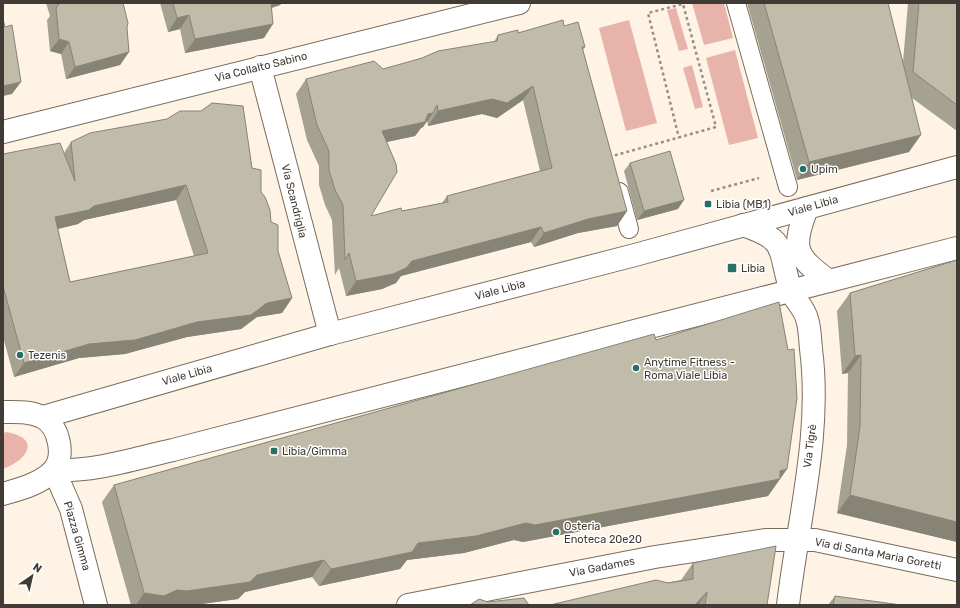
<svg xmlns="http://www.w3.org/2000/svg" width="960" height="608" viewBox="0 0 960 608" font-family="Rubik,sans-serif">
<rect width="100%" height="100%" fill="#fef3e5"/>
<g fill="#e7b3ab">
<polygon points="692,3 724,3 733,38 704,45"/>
<polygon points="676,8 688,49 679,51 667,10"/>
<polygon points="629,20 657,123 626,131 599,28"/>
<polygon points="735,50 758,138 729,145 706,58"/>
<polygon points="692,65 703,107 695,109 683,68"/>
<path d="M7 432C42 439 27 460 3 469V433Z"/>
</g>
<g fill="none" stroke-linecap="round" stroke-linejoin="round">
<defs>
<g id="pedestrian">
<polyline points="736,3 788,187"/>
<polyline points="619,192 629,229"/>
</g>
<g id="minor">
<polyline points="260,67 330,334"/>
<polyline points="3,132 519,3"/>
<path d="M807 208C792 249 794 255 829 281"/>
<path d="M743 225C791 241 777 251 791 290 794 300 804 307 807 319 810 328 810 339 811 349 822 434 798 520 788 605"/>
<polyline points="54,470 71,509 96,605"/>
<polyline points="408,605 655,557 765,540 815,540 957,570"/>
</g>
<g id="tertiary">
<path d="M3 412C16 412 30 411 42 417 59 425 66 457 53 471 40 484 20 489 3 494"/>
<polyline points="43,417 330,334 635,255 957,167"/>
<path d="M54 470C94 472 133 459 173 450L957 248"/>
</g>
</defs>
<use href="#pedestrian" stroke="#786c5e" stroke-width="20"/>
<use href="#minor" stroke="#786c5e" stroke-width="24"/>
<use href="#tertiary" stroke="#786c5e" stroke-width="24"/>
<g stroke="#988f86" stroke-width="2.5" stroke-dasharray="3 3" stroke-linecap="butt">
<polyline points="609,157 716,127 683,4 648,13 679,138"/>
<polyline points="711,191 759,178"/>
</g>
<use href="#pedestrian" stroke="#fff" stroke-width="18"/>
<use href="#minor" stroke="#fff" stroke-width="22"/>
<use href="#tertiary" stroke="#fff" stroke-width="22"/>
</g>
<g fill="#a6a291" fill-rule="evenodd">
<polygon points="46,3 123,3 127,28 129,52 120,65 66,79 61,54 50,51 47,20 50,16"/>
<polygon points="160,3 282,3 280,5 272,8 264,38 185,53 180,29 168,32"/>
<polygon points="747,3 888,3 903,62 908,3 957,3 957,131 912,98 909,152 797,180"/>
<path d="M564 26 585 47 583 50 627 211 617 226 578 233 534 247 531 242 401 276 396 283 382 289 346 296 339 268 335 275 332 220 325 205 319 185V166L307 140 296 94 306 79 383 69 494 42 498 35ZM523 100 540 171 447 196 442 203 402 211 371 216 387 142 415 136 421 128 423 127 427 121 428 126 482 114 497 118Z"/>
<path d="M71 142 252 168 271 222 278 251 292 298 282 313 257 317 241 329 187 337 125 354 79 358 14 377 3 337V154L64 153ZM176 200 194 256 70 282 58 229 78 224 84 220Z"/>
<polygon points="630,163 678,209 637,220 624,171"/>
<polygon points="957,260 957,542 837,513 847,445 848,373 842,374 837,311 850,293"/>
<polygon points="656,340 787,469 768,496 523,542 514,540 464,553 407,560 400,569 319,586 312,577 245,592 238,599 194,605 131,605 102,502 114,485"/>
<polygon points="693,563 767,605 550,605 681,580"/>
<polygon points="835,596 901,605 828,605"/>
</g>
<g fill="#878476">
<polygon points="267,3 282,3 280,5 261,11"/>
<polygon points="189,15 180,29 168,32 177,18"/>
<polygon points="273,24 264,38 185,53 195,39"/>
<polygon points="59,39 69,42 61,54 50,51"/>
<polygon points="129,52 120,65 66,79 75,67"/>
<polygon points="21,82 12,94 3,96 3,86"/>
<polygon points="533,86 523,100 497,118 482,114 428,126 438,111"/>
<polygon points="433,113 423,127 421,128 415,136 372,145 382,131 428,114"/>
<polygon points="921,135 909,152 797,180 809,162"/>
<polygon points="186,185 176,200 84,220 78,224 45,232 55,217 94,206"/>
<polygon points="684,200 678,209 637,220 644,211"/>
<polygon points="627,211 617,226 578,233 534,247 544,233 588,219"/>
<polygon points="541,227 531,242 401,276 396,283 382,289 346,296 356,281 412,261"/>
<polygon points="292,298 282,313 257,317 241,329 187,337 125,354 79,358 14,377 24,363 89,344 197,322 267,303"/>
<polygon points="861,355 848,373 842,374 855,356"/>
<polygon points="787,469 768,496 523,542 514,540 464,553 407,560 400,569 319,586 331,569 418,543 526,523"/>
<polygon points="850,495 957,522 957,542 837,513"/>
<polygon points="324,560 312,577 245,592 238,599 194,605 136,605 144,593 177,590 257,575"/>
<polygon points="707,592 698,605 695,605"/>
</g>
<g fill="#c1bca9" stroke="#878476" fill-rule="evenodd">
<polygon points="59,3 123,3 128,23 127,28 129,52 75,67 69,42 59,39 56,8 59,4"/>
<polygon points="173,3 271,3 273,24 195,39 189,15 177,18"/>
<polygon points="764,3 888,3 921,135 809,162"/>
<polygon points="919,3 957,3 957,105 913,72"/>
<polygon points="3,19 5,27 12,25 21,82 3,86"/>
<path d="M563 20 564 26 578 22 585 47H582L627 211 588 219 544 233 541 227 412 261 406 268 393 274 356 281 349 253 345 260 343 205 335 190 329 170V151L317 125 306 79 374 61 383 69 422 58 438 51 497 41 498 35 518 30V33ZM533 86 552 168 447 196 448 202 402 211 401 208 371 216 397 172 396 164 382 131 425 122 428 114 433 113 437 105 438 111 492 99 507 103Z"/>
<path d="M212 103 243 106 252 168 261 170V192L265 197 270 210 271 222 278 225V251L292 298 267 303 251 315 197 322 135 340 89 344 24 363 3 286V154L60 143 75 181 71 142 90 133 167 119 180 111H201ZM186 185 208 253 70 282 55 217 89 210 94 206Z"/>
<polygon points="670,151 684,200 644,211 630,163"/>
<polygon points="957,260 957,522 850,495 860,427 861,355 855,356 850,293"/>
<polygon points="779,302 788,350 794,349 797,398 787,469 780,471 780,479 535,525 526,523 476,536 418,543 412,552 331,569 324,560 257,575 250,582 187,591 177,590 164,596 144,593 114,485 654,334 656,340"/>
<polygon points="776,546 767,605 705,605 707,592 695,605 550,605 656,580 668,583 693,579 693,563"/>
<polygon points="835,596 901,605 833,605"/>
<polygon points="524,598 529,605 533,605 470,605 479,599 488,602"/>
</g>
<g fill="#286f64" stroke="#fff" stroke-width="1.5">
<circle cx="803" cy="169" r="4"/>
<rect x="704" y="200" width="8" height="8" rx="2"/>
<rect x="727" y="263" width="10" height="10" rx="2"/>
<circle cx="20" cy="355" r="4"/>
<circle cx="636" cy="368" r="4"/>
<rect x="270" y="447" width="8" height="8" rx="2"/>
<circle cx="556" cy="532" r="4"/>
</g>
<g text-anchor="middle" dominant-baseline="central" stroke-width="3" stroke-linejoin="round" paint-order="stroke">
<g font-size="11" fill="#413b35" stroke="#fff">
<text transform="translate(261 67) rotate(-14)">Via Collalto Sabino</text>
<text transform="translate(294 201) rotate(76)">Via Scandriglia</text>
<text transform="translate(813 206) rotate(-16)">Viale Libia</text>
<text transform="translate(500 290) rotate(-15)">Viale Libia</text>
<text transform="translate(187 375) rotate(-16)">Viale Libia</text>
<text transform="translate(810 446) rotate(-83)">Via Tigrè</text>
<text transform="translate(77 536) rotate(74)">Piazza Gimma</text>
<text transform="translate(878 554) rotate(11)">Via di Santa Maria Goretti</text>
<text transform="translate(602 567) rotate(-11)">Via Gadames</text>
</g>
<g font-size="11" fill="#413b35" stroke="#fff" text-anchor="start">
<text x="811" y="169">Upim</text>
<text x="716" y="204">Libia (MB1)</text>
<text x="741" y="268">Libia</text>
<text x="28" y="355">Tezenis</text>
<text x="644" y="362">Anytime Fitness -<tspan x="644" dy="13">Roma Viale Libia</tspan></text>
<text x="282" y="451">Libia/Gimma</text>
<text x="564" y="526">Osteria<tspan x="564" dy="13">Enoteca 20e20</tspan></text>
</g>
</g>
<rect width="960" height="608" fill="none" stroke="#413b35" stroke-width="8"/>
<g transform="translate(32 576) rotate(34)" stroke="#ffffff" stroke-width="3" paint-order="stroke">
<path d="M0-3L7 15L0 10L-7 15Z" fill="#413b35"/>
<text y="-6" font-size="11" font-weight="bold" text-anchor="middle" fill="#413b35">N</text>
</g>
</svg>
